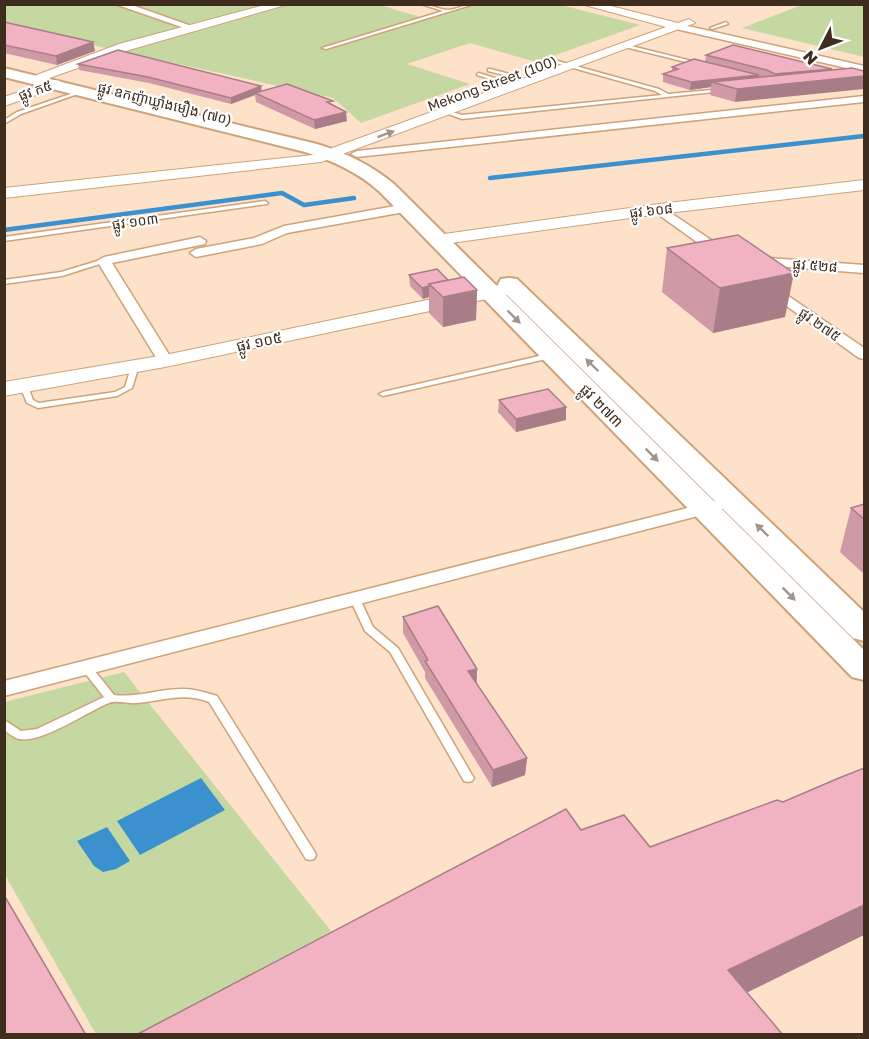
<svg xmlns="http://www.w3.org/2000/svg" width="869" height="1039" viewBox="0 0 869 1039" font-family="'Golos Text','Noto Sans Khmer',sans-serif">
<rect width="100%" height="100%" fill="#fee1c9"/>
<g fill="#c6d8a2">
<polygon points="5,4 376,4 427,19 473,5 557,4 640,25 536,62 470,43 407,64 470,84 361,123 333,98 5,26"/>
<polygon points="802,5 864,5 864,57 742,28"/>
<polygon points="124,672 331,931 165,1034 96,1034 5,875 4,702"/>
</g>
<g fill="#3a91ce">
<polygon points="201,778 225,810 140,855 117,821"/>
<polygon points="107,827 130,861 116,869 103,872 94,866 77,841"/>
</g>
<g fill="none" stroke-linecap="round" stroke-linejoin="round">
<g stroke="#3a91ce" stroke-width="4.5">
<polyline points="490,178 864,136"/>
<polyline points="4,230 282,193 304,205 354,198"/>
</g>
<defs>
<g id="lane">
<path d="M421 4C430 4 439 10 448 10 456 10 465 4 474 4L326 49 322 48 443 11Z"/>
<polygon points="726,22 728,24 712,29 710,28"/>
<polygon points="627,45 700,63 700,64 698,65 625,47"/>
<polygon points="554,60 659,89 668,94 723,89 725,90 723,91 462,119 443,112 446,110 462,115 662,95 655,91 552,62 552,61"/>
<polygon points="490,69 514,75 514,76 512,77 488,71 488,69"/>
<polygon points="479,73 501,80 501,81 499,82 477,75 477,74"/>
<polygon points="82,90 86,91 21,114 4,124 4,120 17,112"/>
<polygon points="265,201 268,203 267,204 4,241 4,237"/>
<polygon points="104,259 107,261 106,262 62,276 4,284 4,280 61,272"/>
<polygon points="552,353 555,353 555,357 383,396 379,394 383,392"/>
<polygon points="132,364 135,364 139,366 132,388 117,396 38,408 27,403 20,386 24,384 27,384 33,400 39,403 115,392 125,387"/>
<polygon points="355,596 360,599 373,627 398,648 472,775 474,778 472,781 468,782 464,781 390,652 365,631 350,599"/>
<path d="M86 664 90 665 114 695C139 698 161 688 185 689 196 689 206 693 217 696L314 851 316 855 314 859 310 860 306 859 209 702C182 692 164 701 137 703 128 704 117 700 109 703 88 711 37 747 16 738 12 736 8 733 4 730V720L21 731 37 729 104 697 81 668 82 665Z"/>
</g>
<g id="street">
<polygon points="115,4 129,4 197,28 190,30"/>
<polygon points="679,24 864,66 864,72 676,29"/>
<polygon points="864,96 864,102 357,157 351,154 357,151"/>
<polygon points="406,204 410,205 410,211 287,233 262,244 196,257 190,253 196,249 254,238 284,226"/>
<polygon points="659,205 729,252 729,258 719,258 655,212 655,206"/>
<polygon points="200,237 206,241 205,244 112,263 173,361 165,366 160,364 97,261 104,257"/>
<polygon points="756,257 864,265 864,273 751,264 751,258"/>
<polygon points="768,282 864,348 864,359 859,358 763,289 761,286"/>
<polygon points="715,501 721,502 724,506 721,510 4,696 4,681"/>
</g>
<g id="secondary">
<polygon points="268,4 289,4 129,50 38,82 33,83 26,79 119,44"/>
<polygon points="581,4 603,4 678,23 689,19 695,23 321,162 4,198 4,188 313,155 666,27"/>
<polygon points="55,80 60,81 60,87 4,106 4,97"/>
<polygon points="864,180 864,190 659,214 437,245 428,240 437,235 659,204"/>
<polygon points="513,282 520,284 523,288 520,292 165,367 4,396 4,382 165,355"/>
</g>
<g id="primary">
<path d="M4 68 317 144C346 153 371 165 394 184L864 650V680L852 677 380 192C358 172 333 161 305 152L4 77Z"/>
<polygon points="509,278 517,279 864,612 864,641 853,638 501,289 498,284 501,279"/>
</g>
</defs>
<use href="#lane" stroke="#cea27a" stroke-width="3"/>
<use href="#street" stroke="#cea27a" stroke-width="3"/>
<use href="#secondary" stroke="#cea27a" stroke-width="2"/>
<use href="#primary" stroke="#cea27a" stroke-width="4"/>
<use href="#lane" fill="#fff" fill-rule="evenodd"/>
<use href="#street" fill="#fff" fill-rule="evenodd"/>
<use href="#secondary" fill="#fff" fill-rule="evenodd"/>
<use href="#primary" fill="#fff" fill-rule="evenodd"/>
</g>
<g fill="#cf99a6">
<polygon points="4,22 93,42 95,51 57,65 4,53"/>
<polygon points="706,55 832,69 735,102 710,95 711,87 690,90 663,82 663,74 672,71 672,67 705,62"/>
<polygon points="78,64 262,92 333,106 347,121 315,129 256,102 255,95 231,104 149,83 79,70"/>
<polygon points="667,248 785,317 713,333 662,292"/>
<polygon points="409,275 448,280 477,290 476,320 443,327 429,313 429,297 423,299 410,286"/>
<polygon points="499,400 566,407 566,420 516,432 498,412"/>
<polygon points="864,504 864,574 840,552 851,508"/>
<polygon points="403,617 477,669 477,684 527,758 525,775 492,787 425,678 425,672 403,633"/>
</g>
<g fill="#a97d87">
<polygon points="93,42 95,51 57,65 56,56"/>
<polygon points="832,69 831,76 774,82 775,74"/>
<polygon points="759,75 758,83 712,82 711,87 690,90 691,82"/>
<polygon points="864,76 864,89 735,102 737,89"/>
<polygon points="261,86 262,93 255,93 255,95 231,104 231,98"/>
<polygon points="346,112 347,121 315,129 314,120"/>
<polygon points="794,273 785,317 713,333 720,288"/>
<polygon points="429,286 429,297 423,299 422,288"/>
<polygon points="477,290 476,320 443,327 443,297"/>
<polygon points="566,407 566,420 516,432 516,419"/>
<polygon points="477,669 476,686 468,671"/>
<polygon points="527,758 525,775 492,787 493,770"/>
<polygon points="864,905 864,935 720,1006 728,970"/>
</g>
<g fill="#f1b2c1" stroke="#a97d87" stroke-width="1.5">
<polygon points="4,22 93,42 56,56 4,45"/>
<polygon points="733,45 832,69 775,74 767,70 706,55"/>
<polygon points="118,50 261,86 231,98 148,77 78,64"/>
<polygon points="694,59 759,75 691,82 663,74 678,69 672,67"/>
<polygon points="852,68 864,71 864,76 737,89 712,82"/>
<polygon points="287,84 333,101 327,102 346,112 314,120 255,93"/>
<polygon points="738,235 794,273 720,288 667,248"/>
<polygon points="437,269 448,280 429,284 429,286 422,288 409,275"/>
<polygon points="464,277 477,290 443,297 429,284"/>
<polygon points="548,389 566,407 516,419 499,400"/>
<polygon points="864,504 864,519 851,508"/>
<polygon points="438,606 477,669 468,671 527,758 493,770 425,661 428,660 403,617"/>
<polygon points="864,768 864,905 728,970 783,1035 136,1035 566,809 581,830 624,815 650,847 777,800 783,802 839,778"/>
<polygon points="4,895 86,1035 4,1035"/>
</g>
<defs><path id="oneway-solid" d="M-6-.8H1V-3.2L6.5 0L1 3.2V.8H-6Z" transform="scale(1.5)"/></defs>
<g fill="#9f968e">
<use href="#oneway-solid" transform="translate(386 134) rotate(-20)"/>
<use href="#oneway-solid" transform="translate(514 317) rotate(45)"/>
<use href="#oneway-solid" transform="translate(592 365) rotate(-136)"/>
<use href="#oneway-solid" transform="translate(652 455) rotate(45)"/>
<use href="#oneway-solid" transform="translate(762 530) rotate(-136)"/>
<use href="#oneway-solid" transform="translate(789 594) rotate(45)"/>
</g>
<g text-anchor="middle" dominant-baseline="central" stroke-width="4.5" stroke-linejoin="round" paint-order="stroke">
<g font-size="14" fill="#3f2d1d" stroke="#fff">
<text transform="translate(492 83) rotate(-20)">Mekong Street (100)</text>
<text transform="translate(35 90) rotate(-20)">ផ្លូវ ក៥</text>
<text transform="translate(165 103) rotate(14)">ផ្លូវ ឧកញ៉ាឃ្លាំងមឿង (៧០)</text>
<text transform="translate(651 210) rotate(-7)">ផ្លូវ ៦០៨</text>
<text transform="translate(135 221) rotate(-8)">ផ្លូវ ១០៣</text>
<text transform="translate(815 265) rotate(4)">ផ្លូវ ៥២៨</text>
<text transform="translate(820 324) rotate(35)">ផ្លូវ ២៧៥</text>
</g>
<g font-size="15" fill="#3f2d1d" stroke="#fff">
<text transform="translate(259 341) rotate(-12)">ផ្លូវ ១០៥</text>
<text transform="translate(602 405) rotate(45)">ផ្លូវ ២៧៣</text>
</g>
</g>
<rect width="869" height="1039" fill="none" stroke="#3f2d1d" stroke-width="12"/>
<g transform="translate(821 48) rotate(228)" stroke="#ffffff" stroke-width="4.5" paint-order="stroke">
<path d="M0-4.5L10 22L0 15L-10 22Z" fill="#3f2d1d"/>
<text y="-9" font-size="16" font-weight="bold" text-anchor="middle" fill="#3f2d1d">N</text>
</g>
</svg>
